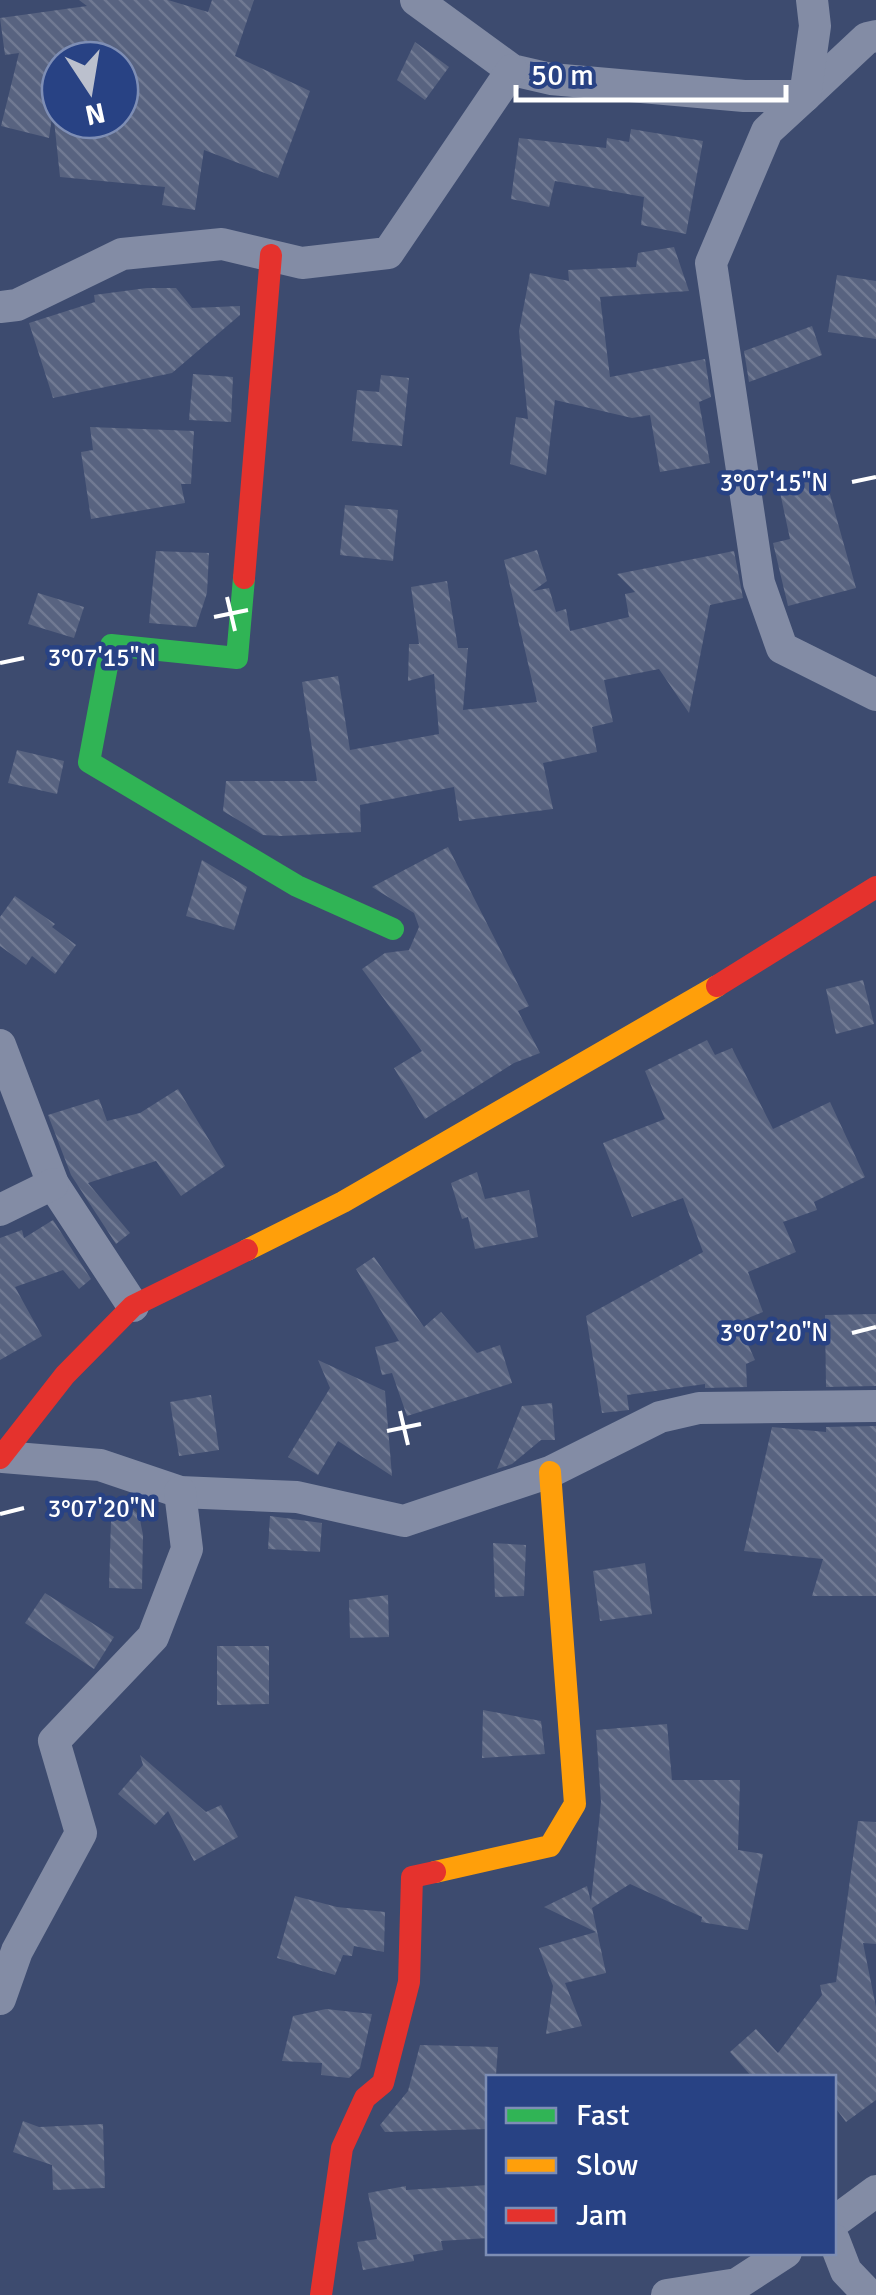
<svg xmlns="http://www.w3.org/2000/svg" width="876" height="2295" viewBox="0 0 876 2295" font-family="Signika,sans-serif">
<defs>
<pattern id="building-back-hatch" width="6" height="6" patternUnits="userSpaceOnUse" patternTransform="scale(2.5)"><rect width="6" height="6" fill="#586380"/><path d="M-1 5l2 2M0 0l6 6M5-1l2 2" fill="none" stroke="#717a93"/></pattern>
</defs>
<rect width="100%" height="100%" fill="#3d4b6f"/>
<g fill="url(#building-back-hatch)">
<polygon points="79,0 168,0 208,12 212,0 254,0 235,56 310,91 278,178 204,150 195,210 162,205 165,187 60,177 54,120 120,120 120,60 60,60 49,138 1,126 19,53 5,55 0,18 87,6"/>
<polygon points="415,42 449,67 425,100 397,80"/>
<polygon points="631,129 703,141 686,234 641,225 644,197 555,181 549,207 511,199 519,138 606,148 607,138 629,142"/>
<polygon points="674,247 689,291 600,297 610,377 705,359 711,397 699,402 710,463 660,472 650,415 632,418 555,400 546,475 510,464 516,417 528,419 519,331 530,273 569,281 568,270 636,267 638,253"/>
<polygon points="837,275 876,281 876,339 828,332"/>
<polygon points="147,288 176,288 192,308 240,306 240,315 172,373 53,398 29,323 95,302 94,295"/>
<polygon points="812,326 822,355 749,382 744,351"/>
<polygon points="193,374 233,377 231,422 189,420"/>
<polygon points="381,375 409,378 402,446 352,441 357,390 379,392"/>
<polygon points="90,427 194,431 191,484 181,484 185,503 91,519 81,452 93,450"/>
<polygon points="824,473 856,588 788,606 773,543 790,539 778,483"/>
<polygon points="345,505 398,510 393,561 340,555"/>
<polygon points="537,550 547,581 533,591 549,588 556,612 566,609 570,631 629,617 625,594 635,592 617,574 734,551 743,598 710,605 689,713 659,669 604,680 613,722 592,727 597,752 543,763 553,809 459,821 454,787 360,805 361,832 281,836 263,835 223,811 226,781 317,781 302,682 338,676 350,750 439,734 434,674 408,681 409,644 419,644 411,587 447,581 458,648 468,648 463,710 537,702 504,560"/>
<polygon points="156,551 209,553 207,593 196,627 149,623"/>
<polygon points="38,593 84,607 74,638 28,624"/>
<polygon points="17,750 64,761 57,794 8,783"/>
<polygon points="448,847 529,1006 518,1011 540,1053 514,1063 425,1119 394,1068 422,1051 362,969 385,953 409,950 419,927 414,913 372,887"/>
<polygon points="202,860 247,887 234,930 186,916"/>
<polygon points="15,896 55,924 52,927 76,945 55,974 32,956 26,965 0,946 0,917"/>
<polygon points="863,980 874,1024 836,1034 826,989"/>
<polygon points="707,1040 715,1055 732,1048 773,1129 830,1102 865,1177 814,1202 817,1210 783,1222 796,1252 748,1272 763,1312 738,1322 755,1360 746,1364 747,1387 705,1388 705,1384 627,1395 629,1410 602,1413 586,1316 703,1252 683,1198 632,1217 603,1143 665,1119 645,1071"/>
<polygon points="178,1089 225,1166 181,1196 156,1161 88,1183 130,1233 116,1244 71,1175 48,1115 99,1099 107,1121 140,1113"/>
<polygon points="477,1172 485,1199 529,1190 538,1237 475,1249 468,1217 462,1219 451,1183"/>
<polygon points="53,1220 91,1279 79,1289 63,1270 15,1287 42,1336 0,1360 0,1238 22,1230 24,1238"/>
<polygon points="374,1257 424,1327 441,1312 477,1353 500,1345 512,1383 407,1416 392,1373 382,1375 375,1347 399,1341 356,1269"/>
<polygon points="876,1314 876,1386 826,1387 825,1315"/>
<polygon points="318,1360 385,1391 392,1476 338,1441 318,1475 288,1457 330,1388"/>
<polygon points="211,1395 219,1450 179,1456 170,1402"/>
<polygon points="552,1403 555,1440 541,1440 512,1464 497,1469 522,1406"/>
<polygon points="876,1426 876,1596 812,1596 823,1559 744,1551 772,1427 826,1432 826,1427"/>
<polygon points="126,1503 139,1515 143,1535 142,1589 109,1588 111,1520"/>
<polygon points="270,1516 322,1523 320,1552 268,1549"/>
<polygon points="493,1543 526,1545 524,1596 495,1597"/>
<polygon points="645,1563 652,1614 600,1621 593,1571"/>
<polygon points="45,1593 114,1637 94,1669 25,1623"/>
<polygon points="388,1595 389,1637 350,1638 349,1600"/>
<polygon points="217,1646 269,1646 269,1704 217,1705"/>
<polygon points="483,1710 541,1721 545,1754 482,1758"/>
<polygon points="667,1724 672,1780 740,1780 738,1850 763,1854 748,1930 701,1922 702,1917 630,1884 592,1908 606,1973 565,1983 582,2026 546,2034 553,1986 539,1948 596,1932 544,1907 587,1886 591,1902 601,1802 596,1730"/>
<polygon points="140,1755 206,1812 221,1805 238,1837 194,1861 168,1811 155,1825 118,1794 143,1765"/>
<polygon points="858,1821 876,1822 876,1944 863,1943 876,2007 876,2100 846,2122 834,2106 834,2078 753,2078 730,2052 756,2029 778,2053 822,1995 820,1985 836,1982"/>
<polygon points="295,1896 337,1907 385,1912 384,1952 354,1946 352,1956 343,1955 335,1975 277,1958"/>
<polygon points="326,2009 372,2014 360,2068 349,2078 321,2075 322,2063 282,2061 293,2016"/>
<polygon points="420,2045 498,2047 496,2075 488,2075 488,2129 385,2132 380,2125 408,2091"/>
<polygon points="23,2121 39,2127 103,2124 105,2188 53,2190 52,2165 13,2152"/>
<polygon points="488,2185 488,2238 441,2241 443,2250 413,2255 414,2261 363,2270 357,2242 377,2239 368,2193 406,2186 406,2190"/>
</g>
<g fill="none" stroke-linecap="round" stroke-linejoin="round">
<g stroke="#838ca5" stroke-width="32">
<polyline points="416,0 512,70 551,79 744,96 805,96 867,38 876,36"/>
<polyline points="812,0 815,26 805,96 767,131 711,263 759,583 782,648 876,695"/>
<polyline points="0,307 17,305 122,254 222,244 302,263 388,253 512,70"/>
<polyline points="0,1045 53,1184 133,1306"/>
<polyline points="0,1210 53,1184"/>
<polyline points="3,1457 100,1465 180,1492 297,1497 404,1521 550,1472 660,1417 699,1408 876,1406"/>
<polyline points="0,1999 17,1951 81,1833 54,1741 153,1637 187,1549 180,1492"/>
<polyline points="834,2222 876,2191"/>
<polyline points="834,2240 846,2271 869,2295"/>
<polyline points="667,2295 737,2284 786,2252"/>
</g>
<polyline stroke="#30b455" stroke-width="22" points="244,578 237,658 111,645 89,762 297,886 393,929"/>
<g stroke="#ff9f0a" stroke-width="22">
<polyline points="247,1250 343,1202 717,986"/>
<polyline points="435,1872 550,1846 575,1804 550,1472"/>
</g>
<g stroke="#e5322d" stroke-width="22">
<polyline points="244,578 271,255"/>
<polyline points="717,986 876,887"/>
<polyline points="0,1458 65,1375 133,1306 247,1250"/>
<polyline points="321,2295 342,2148 365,2098 383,2083 409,1982 412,1877 435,1872"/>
</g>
</g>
<path fill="none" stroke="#fff" stroke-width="4" d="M852 482 876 477M227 597 235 631M214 617 248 610M0 663 24 658M852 1333 876 1327M400 1411 408 1445M387 1431 421 1424M0 1514 24 1508"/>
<g font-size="25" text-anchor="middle" fill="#fff" stroke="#284284" stroke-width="9" stroke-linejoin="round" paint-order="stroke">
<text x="774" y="491">3°07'15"N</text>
<text x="102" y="666">3°07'15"N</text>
<text x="774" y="1341">3°07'20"N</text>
<text x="102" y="1517">3°07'20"N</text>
</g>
<rect x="486" y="2075" width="350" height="180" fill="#284284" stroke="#7e8eb5" stroke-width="2.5"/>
<rect x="506" y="2108" width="50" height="15" fill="#30b455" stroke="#7e8eb5" stroke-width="2.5"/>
<text x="576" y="2125" font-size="30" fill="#ffffff">Fast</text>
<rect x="506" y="2158" width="50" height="15" fill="#ff9f0a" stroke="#7e8eb5" stroke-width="2.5"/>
<text x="576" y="2175" font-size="30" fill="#ffffff">Slow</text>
<rect x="506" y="2208" width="50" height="15" fill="#e5322d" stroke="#7e8eb5" stroke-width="2.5"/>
<text x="576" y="2225" font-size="30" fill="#ffffff">Jam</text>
<g transform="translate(90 90) rotate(168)"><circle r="48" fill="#284284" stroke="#7e8eb5" stroke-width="2.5"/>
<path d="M0-8L18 38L0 25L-18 38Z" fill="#bbc0cd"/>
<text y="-15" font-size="28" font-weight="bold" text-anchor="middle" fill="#ffffff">N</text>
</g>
<path d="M516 85v15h270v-15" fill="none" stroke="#ffffff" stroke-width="5"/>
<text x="531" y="85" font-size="30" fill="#ffffff" stroke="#284284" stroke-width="8" paint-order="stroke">50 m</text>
</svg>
